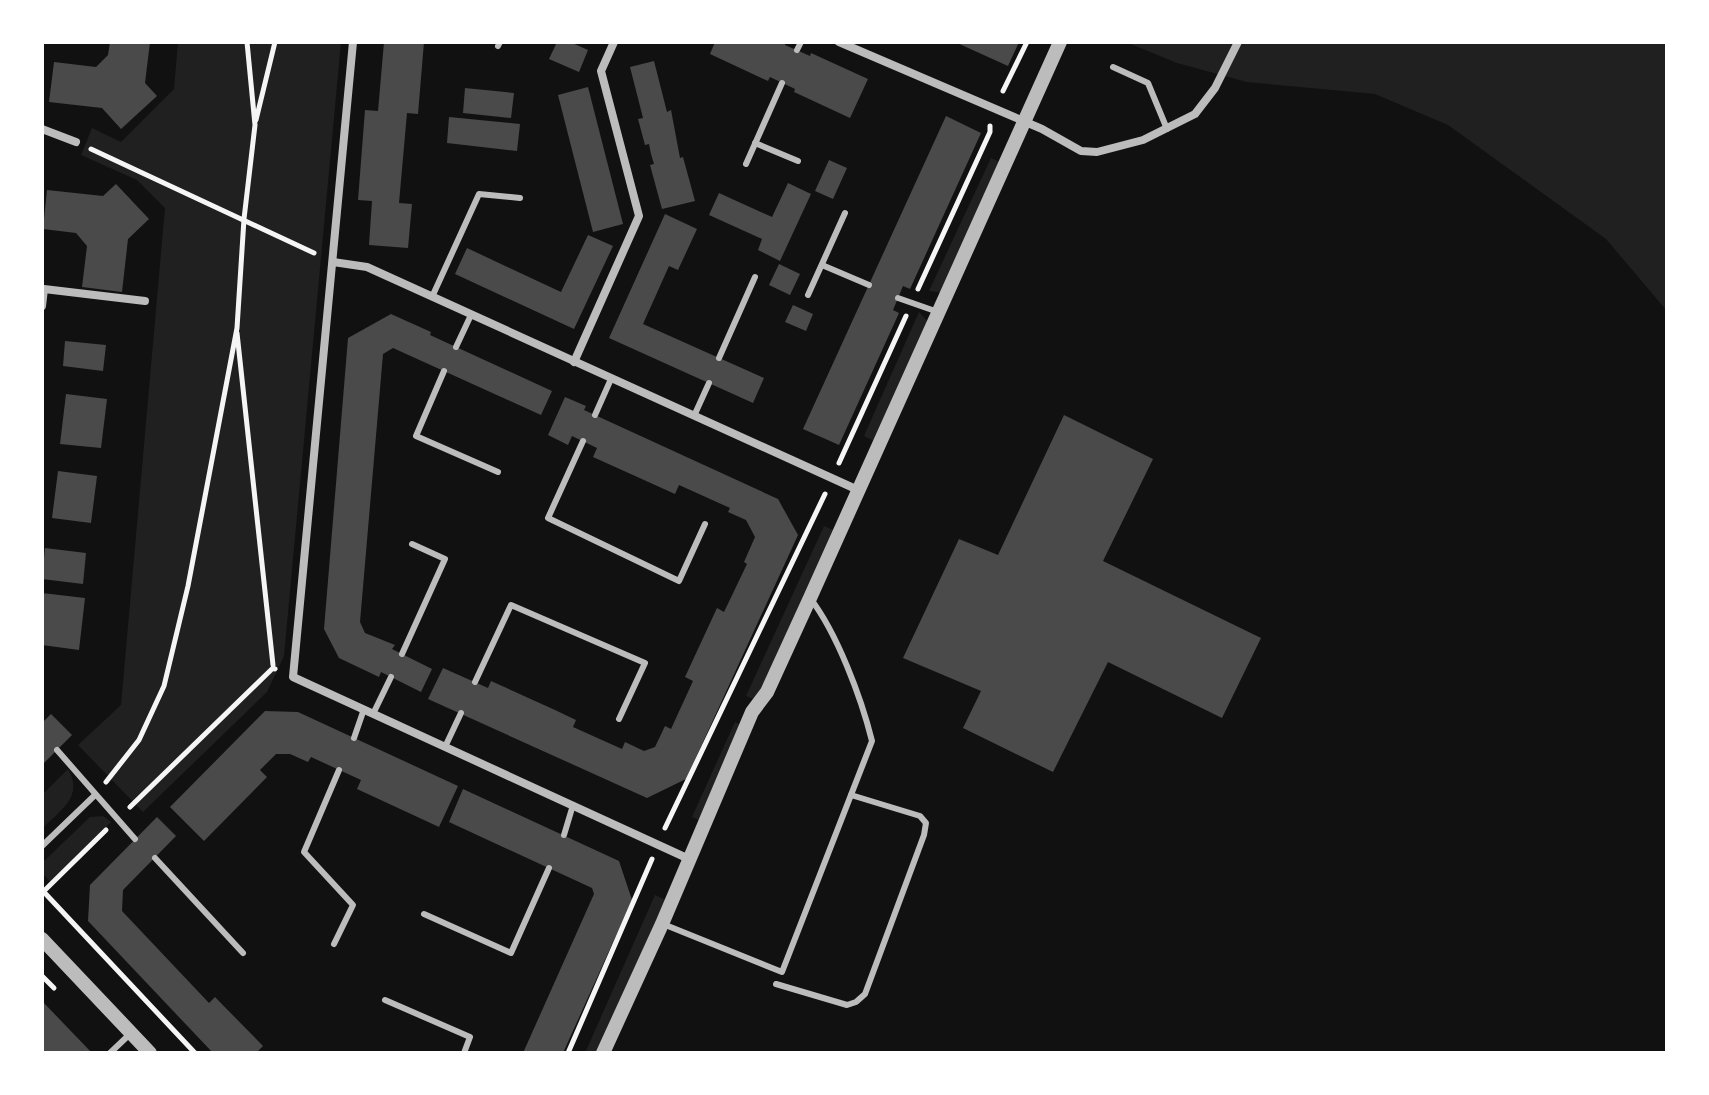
<svg xmlns="http://www.w3.org/2000/svg" width="1709" height="1095" viewBox="0 0 1709 1095" font-family="'Fira Sans',sans-serif">
<rect width="100%" height="100%" fill="#111"/>
<g fill="#202020">
<polygon points="178,42 341,42 284,656 267,692 143,812 78,745 121,705 165,208 137,180 81,155 92,128 121,142 174,89"/>
<polygon points="1126,42 1667,42 1667,311 1606,239 1448,125 1375,94 1247,82 1177,63"/>
<polygon points="991,158 1002,163 943,293 929,291"/>
<polygon points="919,312 928,322 874,441 864,436"/>
<polygon points="824,526 835,531 758,701 746,696"/>
<polygon points="735,722 745,727 703,822 692,817"/>
<path d="M68 769C84 797 61 809 42 829V795Z"/>
<polygon points="103,816 111,822 50,882 42,872 42,863 90,817"/>
<polygon points="655,895 667,901 597,1053 585,1053"/>
</g>
<g fill="#4a4a4a">
<polygon points="110,42 150,42 145,83 157,96 121,129 102,108 49,102 54,62 96,67 108,55"/>
<polygon points="384,42 424,42 418,114 407,113 399,203 412,204 408,248 369,245 372,201 358,200 365,110 378,111"/>
<polygon points="557,42 570,42 588,50 579,72 549,59"/>
<polygon points="715,42 785,42 785,45 810,56 811,53 868,79 850,118 794,92 795,89 770,77 768,81 710,54"/>
<polygon points="955,42 1019,42 1008,66"/>
<polygon points="654,61 667,112 671,110 680,158 683,157 695,201 662,209 650,165 654,164 651,154 649,144 645,145 638,119 643,118 630,67"/>
<polygon points="588,87 623,224 593,232 558,95"/>
<polygon points="465,88 514,93 511,118 463,113"/>
<polygon points="946,116 981,133 910,289 903,286 893,310 899,313 839,445 803,429"/>
<polygon points="449,117 520,124 517,151 447,143"/>
<polygon points="829,160 847,168 833,199 815,191"/>
<polygon points="788,183 811,194 780,261 758,250 762,239 709,215 719,193 772,217"/>
<polygon points="116,184 149,219 128,239 122,292 82,287 87,246 76,233 43,229 47,190 103,196"/>
<polygon points="665,214 697,229 678,270 669,266 643,324 764,378 753,403 609,338"/>
<polygon points="588,235 613,246 574,329 455,274 467,248 561,292"/>
<polygon points="779,264 800,274 790,295 769,285"/>
<polygon points="793,305 813,314 806,331 785,322"/>
<polygon points="391,314 431,332 430,335 552,391 541,415 393,348 383,354 360,622 365,633 395,645 392,649 432,669 421,692 381,672 379,677 339,658 324,629 348,338"/>
<polygon points="65,341 106,345 103,371 63,366"/>
<polygon points="66,394 107,399 101,448 60,444"/>
<polygon points="565,397 586,406 584,410 778,499 798,535 686,779 647,798 428,699 443,668 488,688 491,681 555,710 576,720 573,727 622,749 625,742 644,751 655,747 665,726 671,729 693,681 685,677 717,608 724,612 747,564 744,562 755,537 746,520 728,512 730,508 679,485 675,494 593,457 597,448 572,436 568,445 548,435"/>
<polygon points="1064,415 1153,459 1103,561 1261,638 1222,718 1108,662 1053,772 963,728 981,691 903,658 959,539 998,555"/>
<polygon points="58,471 97,476 91,523 52,518"/>
<polygon points="45,548 86,553 83,584 42,579"/>
<polygon points="42,593 85,598 79,650 42,645"/>
<polygon points="265,711 298,712 458,786 439,827 357,789 361,780 311,757 308,762 290,754 276,754 260,770 267,777 204,841 170,807"/>
<polygon points="51,714 72,735 42,765 42,723"/>
<polygon points="463,789 619,861 632,900 563,1053 523,1053 594,894 592,888 449,822"/>
<polygon points="157,817 176,836 123,890 122,911 209,1003 215,997 263,1046 256,1053 213,1053 88,921 90,885"/>
<polygon points="42,1001 92,1053 42,1053"/>
</g>
<g fill="none" stroke-linecap="round" stroke-linejoin="round">
<g stroke="#f5f5f5" stroke-width="5">
<polyline points="1003,91 1027,42"/>
<polyline points="256,120 275,42"/>
<polyline points="91,149 314,253"/>
<polyline points="918,289 990,132 990,126"/>
<polyline points="237,333 273,665"/>
<polyline points="839,463 906,316"/>
<polyline points="106,782 139,740 164,686 188,586 237,328 244,219 255,125 247,42"/>
<polyline points="130,807 273,668 275,669"/>
<polyline points="665,828 825,494"/>
<polyline points="42,890 195,1053"/>
<polyline points="44,891 106,830"/>
<polyline points="42,976 54,988"/>
<polyline points="568,1053 652,859"/>
</g>
<g stroke="#bcbcbc" stroke-width="6">
<polyline points="498,46 500,42"/>
<polyline points="797,50 801,42"/>
<polyline points="1113,67 1148,83 1167,129"/>
<polyline points="755,143 798,161"/>
<polyline points="746,164 782,83"/>
<polyline points="822,265 869,285"/>
<polyline points="808,295 845,213"/>
<polyline points="432,297 479,194 520,198"/>
<polyline points="898,298 938,312"/>
<polyline points="456,347 471,315"/>
<polyline points="719,358 755,277"/>
<polyline points="444,371 416,436 498,472"/>
<polyline points="595,415 611,379"/>
<polyline points="694,416 709,383"/>
<polyline points="583,441 548,518 679,581 705,524"/>
<polyline points="402,654 445,559 412,544"/>
<polyline points="475,682 511,605 645,663 619,719"/>
<polyline points="373,714 391,677"/>
<polyline points="354,738 364,709"/>
<polyline points="445,747 461,713"/>
<polyline points="57,750 135,839"/>
<polyline points="564,835 573,805"/>
<polyline points="42,846 95,795"/>
<polyline points="155,858 243,953"/>
<polyline points="424,914 511,953 549,868"/>
<path d="M663 924 782 972 872 741C861 697 837 633 810 598"/>
<polyline points="334,944 353,905 304,852 339,770"/>
<polyline points="776,984 847,1005 856,1002 865,994 924,835 926,823 920,816 851,795"/>
<polyline points="385,1000 470,1037 464,1053"/>
<polyline points="110,1053 131,1033"/>
</g>
<g stroke="#bcbcbc" stroke-width="8">
<polyline points="353,42 293,677 689,859"/>
<polyline points="839,42 1042,129 1081,151 1097,152 1143,140 1195,114 1215,88 1238,42"/>
<polyline points="42,129 76,142"/>
<polyline points="333,262 367,267 858,490"/>
<polyline points="42,306 44,289 145,301"/>
<polyline points="574,362 639,216 601,71 614,42"/>
</g>
<g stroke="#bcbcbc" stroke-width="14">
<polyline points="42,939 150,1053"/>
<polyline points="603,1053 662,924 752,712 767,692 810,598 1060,42"/>
</g>
</g>
<rect width="1709" height="1095" fill="none" stroke="#ffffff" stroke-width="88"/>
</svg>
